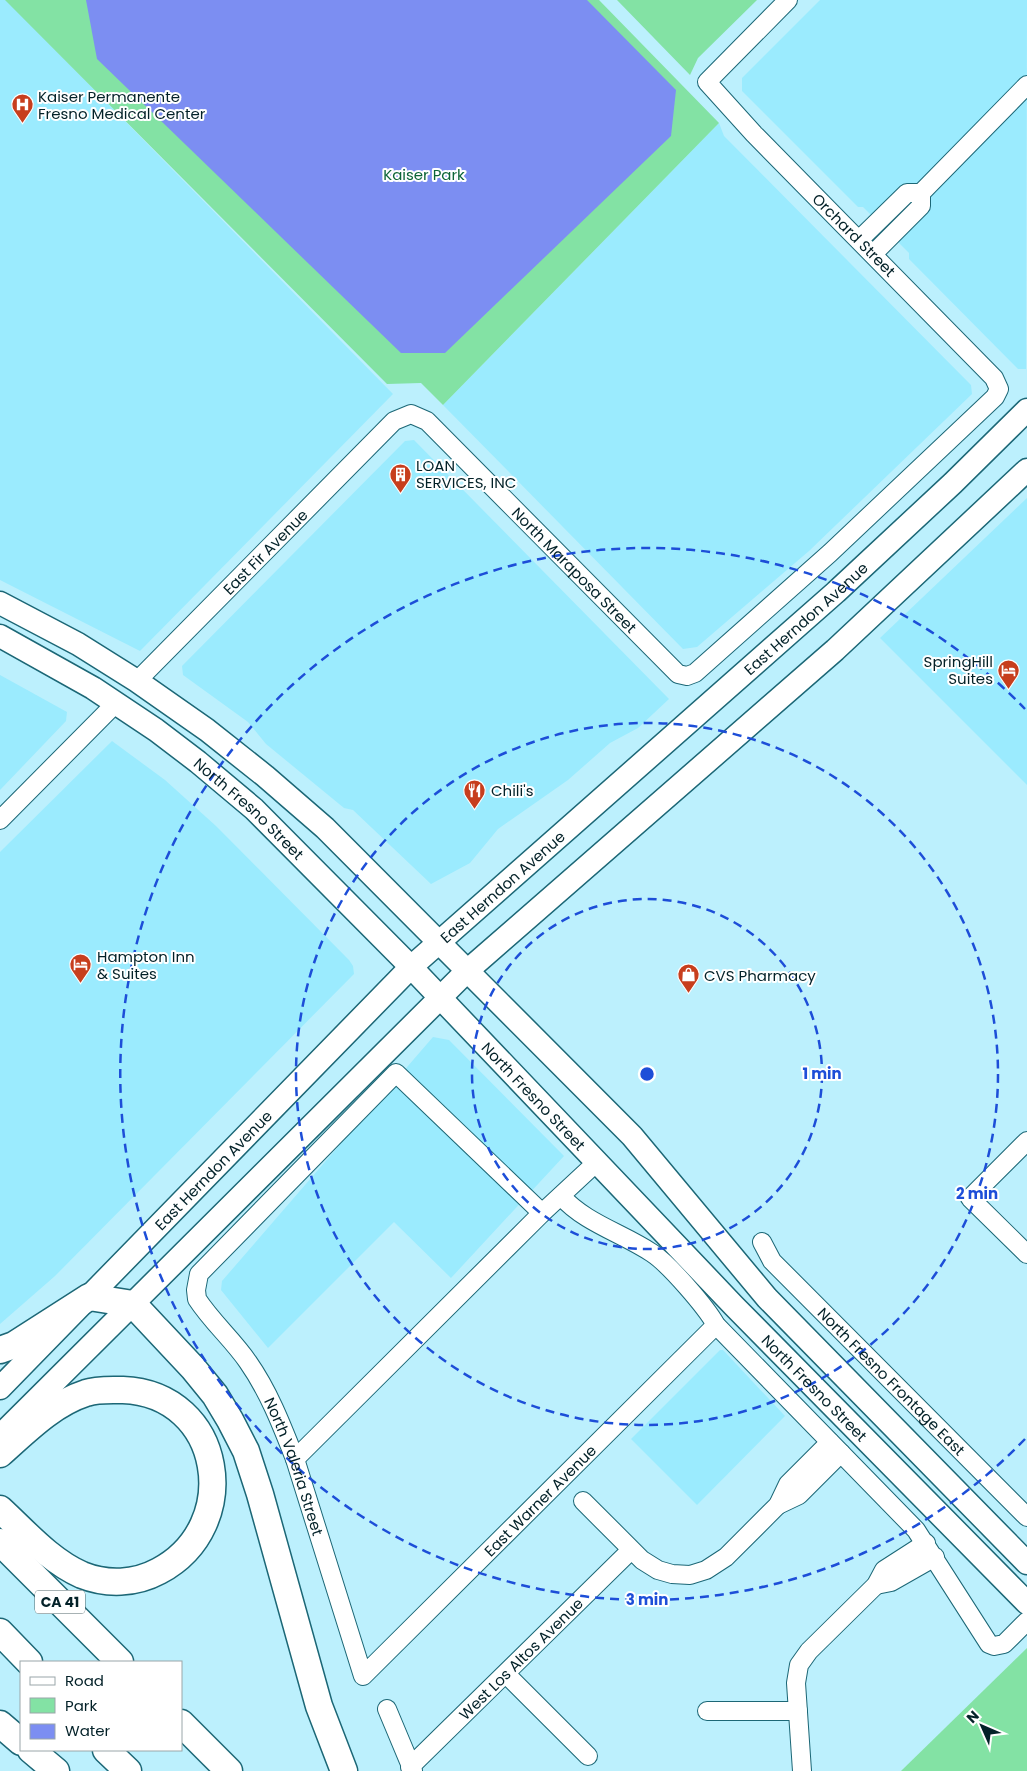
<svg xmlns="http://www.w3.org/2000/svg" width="1027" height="1771" viewBox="0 0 1027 1771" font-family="Poppins,sans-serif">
<rect width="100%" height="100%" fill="#bcf0fd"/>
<g fill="#9bebfe">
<polygon points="0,0 6,0 393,394 140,651 0,580"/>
<polygon points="820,0 1027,0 1026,369 1018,369 909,259 909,253 863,207 858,207 742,91 742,78"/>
<polygon points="719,123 724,136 971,385 972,394 809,551 697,647 683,649 443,405"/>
<polygon points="414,440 669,699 638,728 610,743 568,780 498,829 470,863 431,884 353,810 344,808 266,744 248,722 183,675 182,666 405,441"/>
<polygon points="1027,498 1027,785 880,638"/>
<polygon points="0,675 67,712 66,721 0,790"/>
<polygon points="112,741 165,780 216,826 349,960 353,966 354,974 55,1276 0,1324 0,852"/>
<polygon points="433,1037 449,1040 564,1156 451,1278 394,1222 268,1348 221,1290 222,1281"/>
<polygon points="720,1350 723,1350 785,1416 697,1505 631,1439"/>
</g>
<g fill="#83e2a4">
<polygon points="5,0 599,0 719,123 443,405 421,383 387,384"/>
<polygon points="617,0 757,0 698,58 690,75"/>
<polygon points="1027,1648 1027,1771 901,1771"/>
</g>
<polygon fill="#7c8ef2" points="86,0 587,0 676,90 671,136 445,353 401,353 97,59"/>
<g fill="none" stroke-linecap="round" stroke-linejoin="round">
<defs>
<g id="minor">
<polyline points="921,193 1027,85"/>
<polyline points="859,240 907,193 921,193 921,206 873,254"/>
<path id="s1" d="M137 681 394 421 411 414 427 421 678 674 687 676 695 673 830 553 995 397 999 389 994 378 754 134 707 82 788 0"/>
<polyline points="0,820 116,703"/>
<polyline points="1027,1141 970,1198 1027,1254"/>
<path d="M561 1196C585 1223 622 1233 652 1253 669 1264 706 1307 716 1325L916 1530 989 1644 994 1646 1004 1644 1027 1621"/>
<path id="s2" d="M542 1213 396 1073 199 1274 196 1290 197 1299C212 1322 233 1340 248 1362 269 1392 282 1426 295 1459L363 1676 716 1325"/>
<path id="s3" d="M762 1242 772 1261 1027 1517"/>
<polyline points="295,1459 542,1213 598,1161"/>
<polyline points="583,1501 642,1560 658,1570 672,1574 690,1575 706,1570 726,1557 778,1505 788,1484 830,1442"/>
<polyline points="778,1505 799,1495 841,1453"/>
<polyline points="876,1585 891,1582 935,1557"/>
<polyline points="506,1674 588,1756"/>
<polyline points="387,1709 413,1771"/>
<polyline points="707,1711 798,1711"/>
<path id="s4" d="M410 1767 631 1550"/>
<polyline points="802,1771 796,1683 799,1665 809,1651 876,1585 884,1570 926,1543"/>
</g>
<g id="major">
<polyline points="0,603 78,644 137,681 207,730 265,776 325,828 632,1136 767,1298 1027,1563"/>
<path id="s5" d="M0 636 93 688 156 730 198 762 254 809 411 967 734 1306 1027 1603"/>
<path id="s6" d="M0 1388 411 967 836 592 953 483 1027 410"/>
<polyline points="0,1436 467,971 835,650 1027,470"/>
</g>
<g id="highway">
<polyline points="0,1350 14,1345 89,1297 133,1304 193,1368 215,1395 230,1420 246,1451 260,1494 319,1706 344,1771"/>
<path d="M0 1454C26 1431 52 1404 86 1393 97 1389 111 1390 123 1390 224 1394 244 1526 159 1571 135 1584 107 1585 82 1575 50 1561 25 1532 0 1509"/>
<polyline points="0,1542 120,1662"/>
<polyline points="0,1632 29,1662"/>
<polyline points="181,1723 229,1771"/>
<polyline points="0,1724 21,1742"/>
<polyline points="31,1750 56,1771"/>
<polyline points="106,1750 128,1771"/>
</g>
</defs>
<use href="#minor" stroke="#1c6776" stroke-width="20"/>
<use href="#major" stroke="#1c6776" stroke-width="25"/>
<use href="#highway" stroke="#1c6776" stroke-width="29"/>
<use href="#minor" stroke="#fff" stroke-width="18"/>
<use href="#major" stroke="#fff" stroke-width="22"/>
<use href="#highway" stroke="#fff" stroke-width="26"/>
</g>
<g fill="none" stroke="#1d4ed8" stroke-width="2.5" stroke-dasharray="9 6">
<circle cx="647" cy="1074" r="175"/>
<circle cx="647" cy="1074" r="351"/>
<path d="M1025 1439A526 526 0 1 1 1025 709"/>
</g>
<defs>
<symbol id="hospital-pin" viewBox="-11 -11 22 30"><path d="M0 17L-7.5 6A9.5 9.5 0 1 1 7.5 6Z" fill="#c73e1d" stroke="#fff"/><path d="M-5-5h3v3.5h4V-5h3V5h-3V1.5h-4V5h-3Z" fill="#fff"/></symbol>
<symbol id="building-pin" viewBox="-11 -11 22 30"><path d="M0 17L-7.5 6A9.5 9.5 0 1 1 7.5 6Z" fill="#c73e1d" stroke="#fff"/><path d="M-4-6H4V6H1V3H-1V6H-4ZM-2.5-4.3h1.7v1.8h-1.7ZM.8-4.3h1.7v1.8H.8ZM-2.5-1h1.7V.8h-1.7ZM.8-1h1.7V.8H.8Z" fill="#fff"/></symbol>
<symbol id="hotel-pin" viewBox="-11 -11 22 30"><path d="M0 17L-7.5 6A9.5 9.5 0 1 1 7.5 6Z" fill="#c73e1d" stroke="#fff"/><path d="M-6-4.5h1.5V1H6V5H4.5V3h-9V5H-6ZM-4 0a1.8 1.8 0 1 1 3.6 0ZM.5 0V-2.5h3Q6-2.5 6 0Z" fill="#fff"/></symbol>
<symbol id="restaurant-pin" viewBox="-11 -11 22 30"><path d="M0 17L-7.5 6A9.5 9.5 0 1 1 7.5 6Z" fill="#c73e1d" stroke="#fff"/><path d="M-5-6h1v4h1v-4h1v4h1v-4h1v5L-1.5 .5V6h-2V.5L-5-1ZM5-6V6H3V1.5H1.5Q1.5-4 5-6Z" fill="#fff"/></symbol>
<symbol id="shop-pin" viewBox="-11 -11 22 30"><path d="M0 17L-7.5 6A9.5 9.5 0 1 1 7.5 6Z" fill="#c73e1d" stroke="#fff"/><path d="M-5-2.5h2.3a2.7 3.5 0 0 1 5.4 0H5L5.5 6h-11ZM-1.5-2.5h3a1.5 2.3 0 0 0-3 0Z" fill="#fff"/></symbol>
</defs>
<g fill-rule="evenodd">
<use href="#hospital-pin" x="10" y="92" width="25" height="34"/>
<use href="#building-pin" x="388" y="462" width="25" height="34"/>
<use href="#hotel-pin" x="996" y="658" width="25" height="34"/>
<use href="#restaurant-pin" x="462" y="778" width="25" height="34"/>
<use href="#hotel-pin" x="68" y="952" width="25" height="34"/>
<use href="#shop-pin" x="676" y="962" width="25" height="34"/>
</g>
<g text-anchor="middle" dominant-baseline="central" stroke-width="4" stroke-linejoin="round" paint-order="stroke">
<rect fill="#fff" stroke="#4f6468" stroke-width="1" x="35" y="1590.5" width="50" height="23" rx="4"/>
<g font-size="14" font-weight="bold" fill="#032128">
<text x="60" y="1602">CA 41</text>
</g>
<g font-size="15" fill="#032128" stroke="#fff" text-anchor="start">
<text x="38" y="96">Kaiser Permanente<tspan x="38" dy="17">Fresno Medical Center</tspan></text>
<text x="416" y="465">LOAN<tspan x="416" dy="17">SERVICES, INC</tspan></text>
<text x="993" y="661" text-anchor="end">SpringHill<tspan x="993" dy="17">Suites</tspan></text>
<text x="491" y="790">Chili's</text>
<text x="97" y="956">Hampton Inn<tspan x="97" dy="17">&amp; Suites</tspan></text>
<text x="704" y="975">CVS Pharmacy</text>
</g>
<g font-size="15" fill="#0d6538" stroke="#fff">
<text x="424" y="174">Kaiser Park</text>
</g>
<g font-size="15" fill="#032128" stroke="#fff">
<text transform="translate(854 235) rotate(45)">Orchard Street</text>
<text stroke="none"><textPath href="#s1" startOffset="182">East Fir Avenue</textPath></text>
<text stroke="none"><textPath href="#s1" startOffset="611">North Maraposa Street</textPath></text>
<text stroke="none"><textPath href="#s6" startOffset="1115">East Herndon Avenue</textPath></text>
<text stroke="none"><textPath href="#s5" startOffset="304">North Fresno Street</textPath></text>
<text stroke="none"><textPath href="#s6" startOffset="710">East Herndon Avenue</textPath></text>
<text stroke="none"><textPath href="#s5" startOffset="709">North Fresno Street</textPath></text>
<text stroke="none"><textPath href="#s6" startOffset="305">East Herndon Avenue</textPath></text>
<text stroke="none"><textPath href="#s3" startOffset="191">North Fresno Frontage East</textPath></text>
<text stroke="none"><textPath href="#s5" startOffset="1114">North Fresno Street</textPath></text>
<text stroke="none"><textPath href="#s2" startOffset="705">North Valeria Street</textPath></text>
<text stroke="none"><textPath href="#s2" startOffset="1175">East Warner Avenue</textPath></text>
<text stroke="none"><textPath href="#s4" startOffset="155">West Los Altos Avenue</textPath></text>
</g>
</g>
<circle cx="647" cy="1074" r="8" fill="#1d4ed8" stroke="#fff" stroke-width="2.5"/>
<g font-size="15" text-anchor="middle" font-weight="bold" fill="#1d4ed8" stroke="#fff" stroke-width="4" stroke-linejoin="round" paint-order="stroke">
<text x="822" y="1079">1 min</text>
<text x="977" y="1199">2 min</text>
<text x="647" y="1605">3 min</text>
</g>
<rect x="20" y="1661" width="162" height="90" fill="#ffffff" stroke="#9aa6a9"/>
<rect x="30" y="1677" width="25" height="8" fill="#ffffff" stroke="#9aa6a9"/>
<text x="65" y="1686" font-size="15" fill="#032128">Road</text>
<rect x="30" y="1698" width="25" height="15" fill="#83e2a4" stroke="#9aa6a9"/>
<text x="65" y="1711" font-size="15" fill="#032128">Park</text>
<rect x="30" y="1724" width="25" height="15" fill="#7c8ef2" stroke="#9aa6a9"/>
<text x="65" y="1736" font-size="15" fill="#032128">Water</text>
<g transform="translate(982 1726) rotate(315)" stroke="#ffffff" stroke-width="4" paint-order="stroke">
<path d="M0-4L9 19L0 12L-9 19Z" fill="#032128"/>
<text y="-8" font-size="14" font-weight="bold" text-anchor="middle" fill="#032128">N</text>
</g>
</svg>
